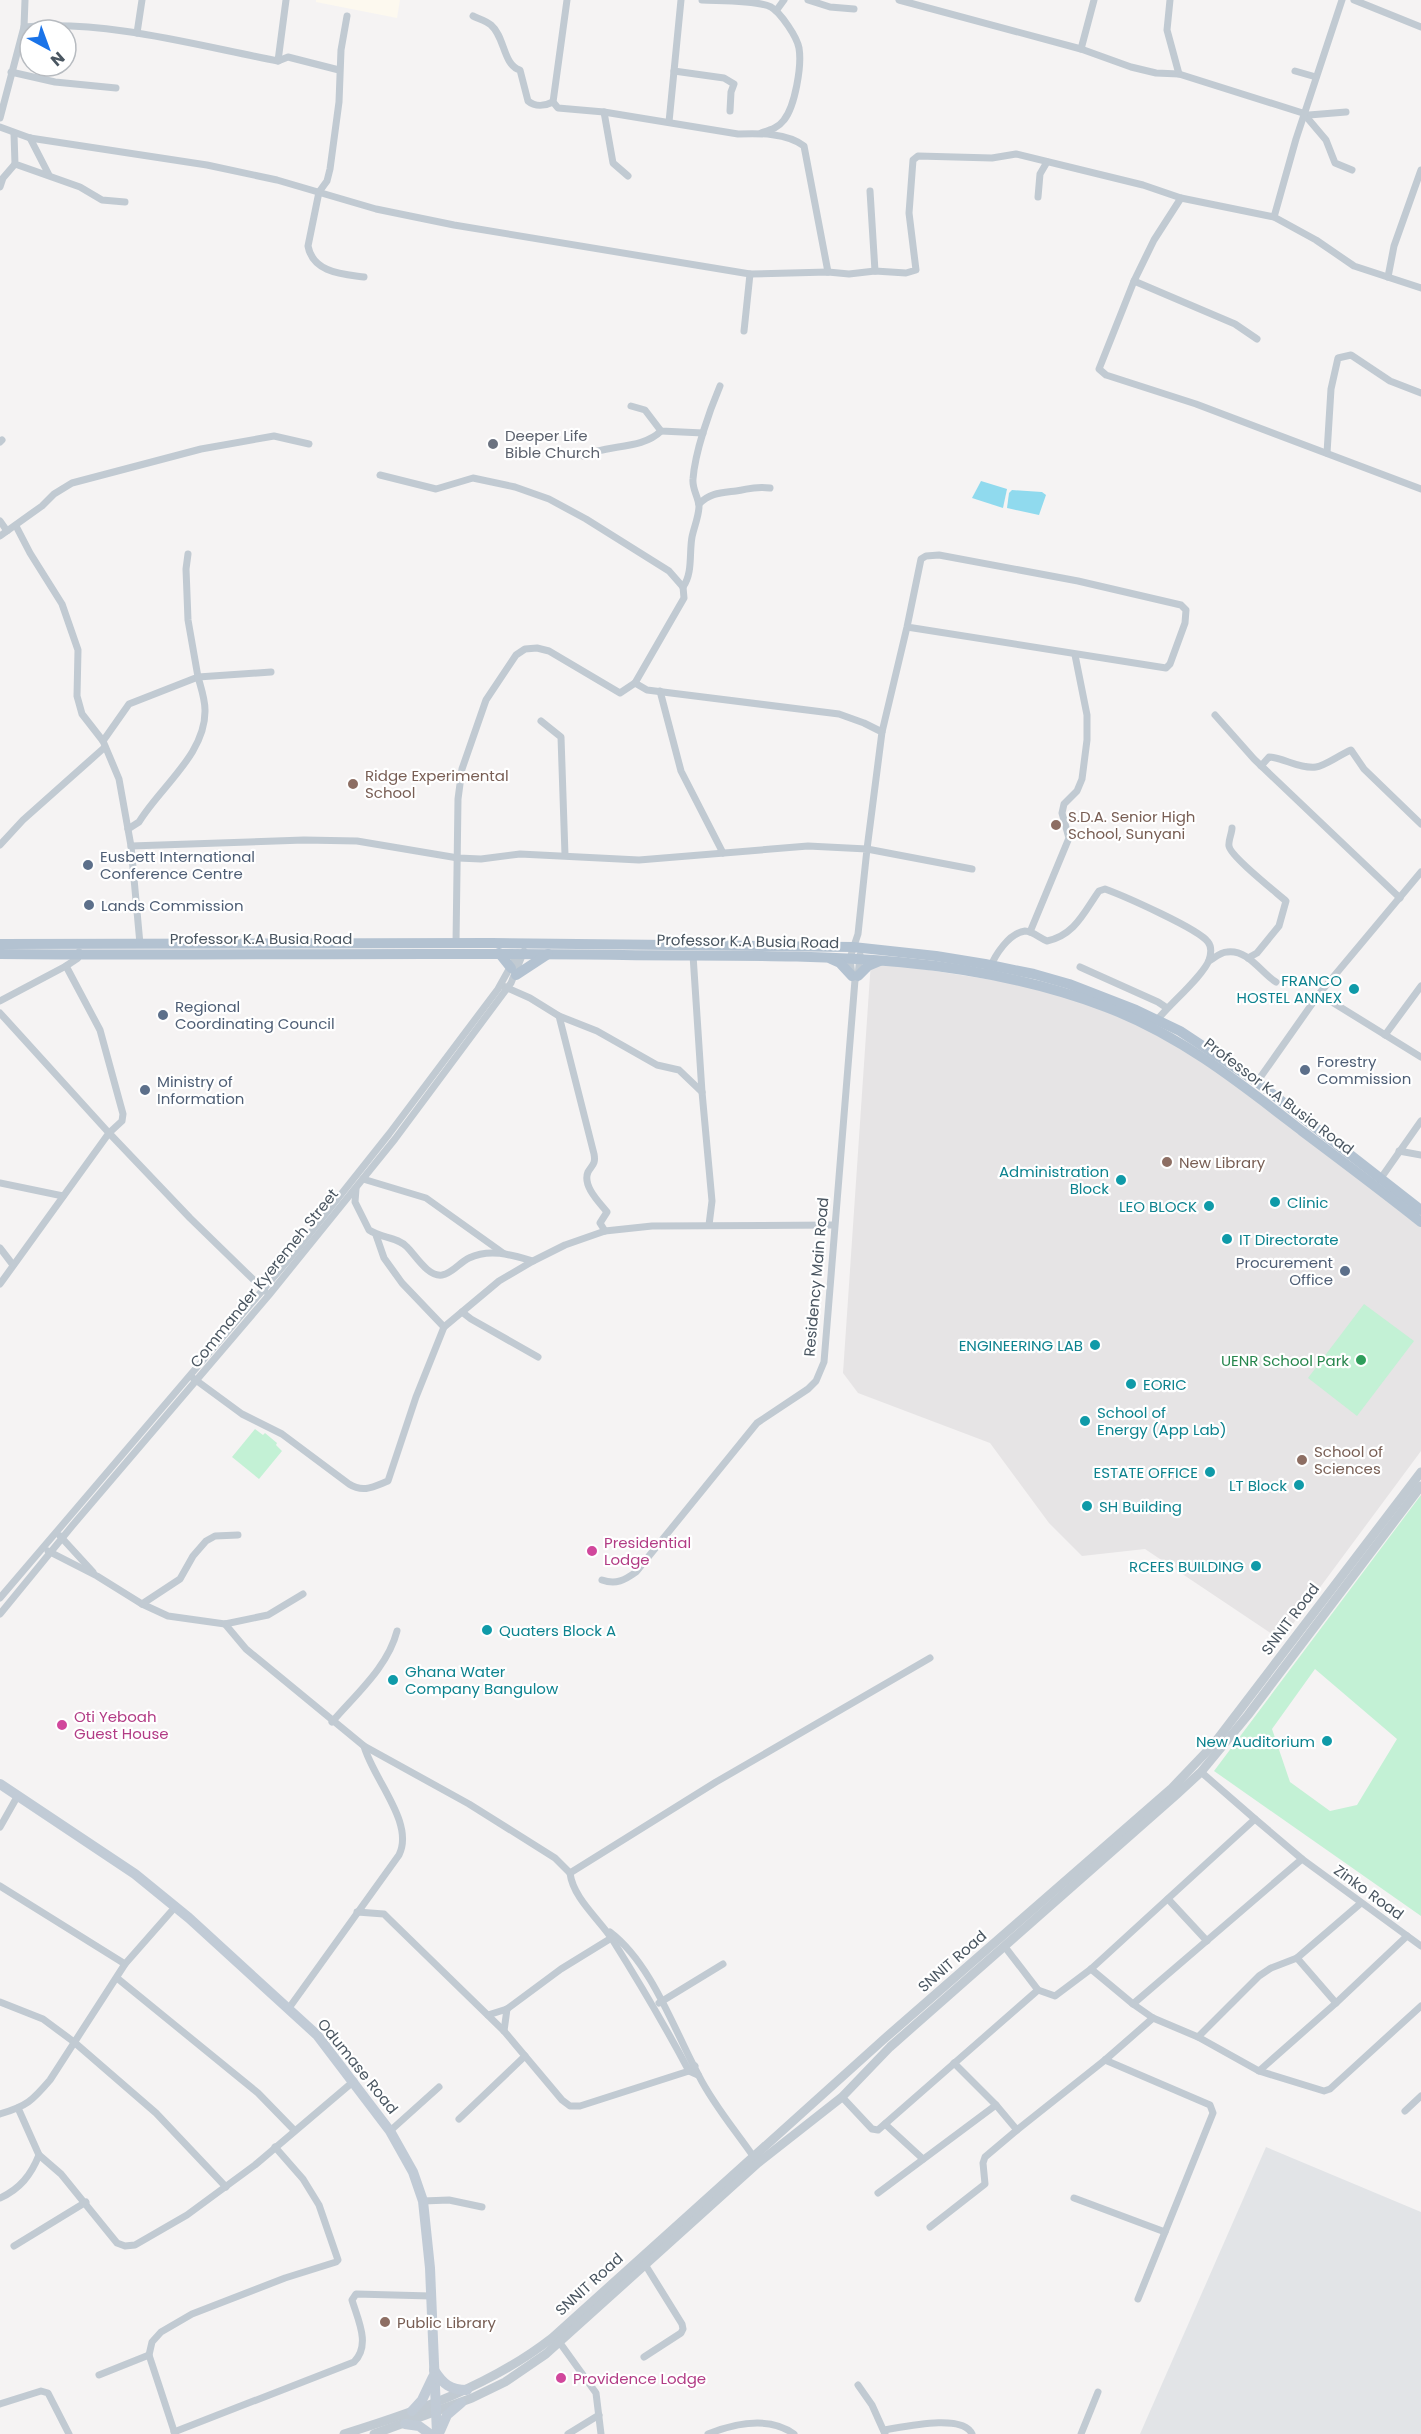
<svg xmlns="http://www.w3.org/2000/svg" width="1421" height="2434" viewBox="0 0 1421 2434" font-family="Poppins,sans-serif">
<rect width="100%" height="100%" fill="#f5f3f3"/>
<polygon fill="#fdf9ef" points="316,0 400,0 397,18 316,2"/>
<polygon fill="#e6e4e5" points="871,961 1024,985 1106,1007 1208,1063 1421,1223 1421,1451 1281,1640 1145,1549 1082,1556 1049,1523 990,1443 858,1393 843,1373"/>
<polygon fill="#e2e4e7" points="1266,2147 1421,2212 1421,2434 1140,2434"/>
<g fill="#c3f1d5" fill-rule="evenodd">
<polygon points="1364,1304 1414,1341 1357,1416 1308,1378"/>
<polygon points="255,1429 263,1435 265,1433 277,1443 276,1445 282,1451 259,1479 232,1457"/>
<path d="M1421 1495V1916L1214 1771ZM1315 1669 1397 1739 1357 1805 1330 1811 1290 1782 1272 1729Z"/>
</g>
<g fill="#90daee">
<polygon points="981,481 1007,489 1003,508 972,498"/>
<polygon points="1012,490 1042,492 1046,495 1039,515 1007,508 1009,493"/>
</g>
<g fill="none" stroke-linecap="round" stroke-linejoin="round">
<g stroke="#c1cad2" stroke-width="7">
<path d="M567 0 553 102 558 108 604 112 738 134C759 133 787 133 804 146L828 272"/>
<path d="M702 0C720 1 756 0 771 7 781 13 797 37 799 48 802 66 795 106 784 120 778 128 770 130 761 133"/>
<polyline points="808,0 830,7 854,9"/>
<polyline points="899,0 1081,49 1131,67 1156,73 1179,74 1309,115 1346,112"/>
<polyline points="1170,0 1167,30 1179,74"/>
<polyline points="1354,0 1421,27"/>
<polyline points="776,11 784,0"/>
<path d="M347 16 341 50 339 102 330 169 327 181 319 192 308 246C313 273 343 274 364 277"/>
<path d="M473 16C479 19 486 21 491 25 505 37 503 65 520 70L528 101C535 107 545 106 553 102"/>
<path d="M24 27C109 20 195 45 278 61L288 57 339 70"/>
<polyline points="137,33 142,0"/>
<polyline points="1081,49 1094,0"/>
<polyline points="278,61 286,0"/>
<polyline points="674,71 724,78 734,84 731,92 730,111"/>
<polyline points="1295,71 1316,77"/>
<polyline points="11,72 55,82 116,88"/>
<polyline points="604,112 613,163 628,176"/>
<polyline points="1304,114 1326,140 1335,163 1352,170"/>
<polyline points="0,118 24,27 25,0"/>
<polyline points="669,122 681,0"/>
<polyline points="0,127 30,138 207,165 277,180 376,209 454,225 750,274 828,272 849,274 875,271 906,273 916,270 909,213 913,160 918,156 992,158 1016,154 1143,185 1181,198"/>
<polyline points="14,134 15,164 80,187 102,200 125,202"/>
<polyline points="30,138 49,175"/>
<polyline points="0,187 3,178 15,164"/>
<polyline points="870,191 875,271"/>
<polyline points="1038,197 1040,174 1047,162"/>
<polyline points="1274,217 1296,139 1342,0"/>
<polyline points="1388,277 1394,246 1421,170"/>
<polyline points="1134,281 1235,324 1257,339"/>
<polyline points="1421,288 1354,266 1316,240 1274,217 1181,198 1154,240 1134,281 1099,369 1106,375 1196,404 1421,489"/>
<polyline points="744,331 750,274"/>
<polyline points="631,406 645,410 661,431 703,433"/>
<polyline points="0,442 2,440"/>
<polyline points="1327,453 1331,389 1338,358 1351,355 1390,381 1421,393"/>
<path d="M583 456C607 444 642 450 661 431"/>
<polyline points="380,475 436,489 473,478 515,487 549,499 586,519 669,571 683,587 684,598 635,683"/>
<path d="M699 504C710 493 720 493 736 491 750 489 753 486 770 488"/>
<polyline points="0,521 7,531"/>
<polyline points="16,526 30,553 62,604 78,650 77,696 82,714 103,741 119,779 131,846 140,944"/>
<polyline points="0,536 42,506 54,494 72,483 201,449 274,436 309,444"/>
<path d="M683 587C693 573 689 553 692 537 694 527 699 516 699 506 698 496 692 489 693 479 695 452 709 412 720 386"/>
<polyline points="660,691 681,771 723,853"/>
<polyline points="1215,715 1254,759 1400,898"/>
<polyline points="541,721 561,737 565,855"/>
<polyline points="882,732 907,627 921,559 926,556 939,555 1078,581 1181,605 1186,610 1185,623 1170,664 1166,668 907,627"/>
<polyline points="103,741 129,704 198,677 188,620 186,569 188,554"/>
<path d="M1261 766 1269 757C1284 758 1300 769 1316 767 1325 766 1341 754 1351 750L1364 769 1421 824"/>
<path d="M1232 828C1232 833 1228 841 1229 846 1230 856 1277 893 1286 901L1279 926 1257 953 1248 958"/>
<path d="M128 829 139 822C160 787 206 754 205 710 205 699 201 688 198 677L271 672"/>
<polyline points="0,845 23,820 105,747"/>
<polyline points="131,846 304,840 357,841 458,858 481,859 520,854 639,860 808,846 867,849 858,934 850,958 852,976 855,980"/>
<polyline points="1030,932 1069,838 1062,813 1064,804 1077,791 1082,779 1087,740 1087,715 1075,655"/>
<polyline points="456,943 458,799 462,769 486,700 516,655 525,649 537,648 549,651 620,693 635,683 647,690 839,714 864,723 882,732 867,849 972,869"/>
<polyline points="79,952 78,958 66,966 100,1030 123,1114 122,1121 109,1133 190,1218 265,1291"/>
<polyline points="693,955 702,1092 712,1201 709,1225"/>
<path d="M1209 961C1214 958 1221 952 1227 952 1248 949 1261 973 1276 982"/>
<polyline points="1080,967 1158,1002 1167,1008"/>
<path d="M990 968C995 955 1009 933 1025 931 1032 931 1040 938 1047 941 1075 935 1084 912 1099 891L1105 889C1124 896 1199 929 1208 942 1212 947 1211 954 1209 960 1204 975 1170 1004 1158 1019"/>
<path d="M503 986 530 998 559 1016 594 1154C596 1164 592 1165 588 1172 582 1186 600 1203 607 1212L600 1223 605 1231"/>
<polyline points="1319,994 1421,1057"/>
<polyline points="0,1001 66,966"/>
<polyline points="0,1013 109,1133 0,1284"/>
<polyline points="559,1016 597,1031 657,1065 679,1070 702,1092"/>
<polyline points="1385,1035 1421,986"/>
<polyline points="1257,1082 1319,994 1421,872"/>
<polyline points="1399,1151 1421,1155"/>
<polyline points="1381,1178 1421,1121"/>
<polyline points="363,1179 426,1198 503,1253"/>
<polyline points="0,1183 63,1196"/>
<path d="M356 1189 355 1202 369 1230C381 1238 398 1237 407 1247 416 1256 428 1277 442 1275 453 1273 460 1262 469 1258 490 1248 512 1255 533 1261"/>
<polyline points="376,1235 384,1258 402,1283 444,1327"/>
<polyline points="0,1248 13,1265"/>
<polyline points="462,1312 471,1319 538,1357"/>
<path d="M193 1378 242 1414 282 1434 349 1484C363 1493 373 1487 388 1481L416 1397 444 1327 499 1281 533 1261 565 1245 605 1231 652 1226 834 1225"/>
<polyline points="60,1536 93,1572"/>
<polyline points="48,1551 97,1576 142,1604 168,1616 225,1624 268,1615 303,1594"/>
<path d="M602 1580C616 1585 625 1580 636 1572L757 1423 808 1389 816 1381 824 1362 855 980 858 976 860 955"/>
<polyline points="0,1598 296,1251 389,1134 498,989 518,953"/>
<polyline points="142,1604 180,1579 193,1556 206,1541 215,1536 238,1535"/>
<polyline points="0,1614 72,1526 269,1295 395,1139 511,983 524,951"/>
<polyline points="225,1624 246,1649 364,1746 469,1804 555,1858 570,1873"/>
<path d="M332 1722C355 1695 388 1667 397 1631"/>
<polyline points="0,1827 17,1797"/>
<polyline points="1302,1859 1421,1946"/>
<polyline points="0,1886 125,1964"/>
<polyline points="1168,1899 1207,1941"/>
<polyline points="357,1912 384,1914 389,1919 504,2031 562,2100 570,2106 580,2106 689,2071 695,2066"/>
<path d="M610 1932C652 1964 674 2030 699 2076 713 2104 735 2130 753 2156"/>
<polyline points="1005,1947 1038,1990 1055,1996 1091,1969 1255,1819 1201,1772"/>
<polyline points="1297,1958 1336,2003 1407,1936"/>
<polyline points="1091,1969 1133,2004 1302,1859 1255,1819"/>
<polyline points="117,1978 258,2093 294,2130"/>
<polyline points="0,2002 43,2019 74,2042 156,2113 226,2187"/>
<polyline points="659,2003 723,1964"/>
<polyline points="1133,2004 1153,2018 1198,2037 1259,1976 1271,1968 1297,1958 1361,1903"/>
<path d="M289 2008 399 1855C415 1823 373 1779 364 1746"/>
<polyline points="488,2015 507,2009 561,1969 613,1937"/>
<polyline points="504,2031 507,2009"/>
<polyline points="1198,2037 1259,2071 1336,2003"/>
<polyline points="1105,2060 1210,2105 1213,2113 1138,2299"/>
<polyline points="954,2063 996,2105 1017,2130 1105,2060 1153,2018"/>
<polyline points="1259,2071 1324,2091 1330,2089 1421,2006"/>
<path d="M698 2075 689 2071C665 2026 639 1982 612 1939 599 1919 573 1898 570 1873L716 1782 930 1658"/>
<polyline points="842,2097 872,2129 878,2130 1038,1990"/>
<polyline points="1405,2111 1421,2096"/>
<path d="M0 2114C27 2106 32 2101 50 2080L125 1964 176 1906"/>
<polyline points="459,2119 525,2056"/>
<polyline points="885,2124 923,2159"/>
<polyline points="390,2131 439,2087"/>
<polyline points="39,2155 61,2174 117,2243 125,2246 135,2245 187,2215 255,2165 354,2081"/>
<polyline points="878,2193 996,2105"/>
<path d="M0 2198C20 2189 31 2175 39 2155L18 2108"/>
<polyline points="1074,2198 1165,2232"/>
<polyline points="423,2201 449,2200 482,2207"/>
<polyline points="930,2227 985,2184 983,2163 985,2157 1017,2130"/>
<polyline points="14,2246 86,2202"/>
<polyline points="560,2343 596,2393 601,2434"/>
<polyline points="644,2357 681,2333 683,2329 682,2324 646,2266"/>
<polyline points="99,2375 149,2355"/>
<polyline points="858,2385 872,2405 885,2434"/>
<polyline points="0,2404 41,2391 48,2393 69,2434"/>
<path d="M884 2430C903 2427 963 2413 972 2434"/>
<path d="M174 2432 354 2362C371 2345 358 2320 352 2300L356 2294 431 2296"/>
<polyline points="175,2434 149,2355 152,2342 161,2332 192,2314 285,2278 336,2262 338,2260 319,2205 303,2179 275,2147"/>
<polyline points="568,2434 599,2415"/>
<path d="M708 2434C736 2423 769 2416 794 2434"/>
<polyline points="1081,2434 1098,2392"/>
</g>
<g stroke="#c1cad2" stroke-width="9">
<path d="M344 2434C418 2411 490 2386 552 2338L883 2040 1171 1789 1213 1745 1421 1472"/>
<polyline points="374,2434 472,2398 505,2382 546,2354 758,2163 842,2097 890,2047 1177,1794 1201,1772 1248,1715 1421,1486"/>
</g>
<g stroke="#c1cbd6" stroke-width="10">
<polyline points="0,1784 135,1874 189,1918 317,2035 390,2131 413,2172 423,2201 430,2268 437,2434"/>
<path d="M434 2370C443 2384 450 2390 467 2390"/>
<polyline points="412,2411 422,2400 433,2377"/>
<polyline points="405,2424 419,2426 430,2434"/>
<polyline points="440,2431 447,2415 461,2403"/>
</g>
<g stroke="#b3c2d1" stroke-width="10">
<polyline points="0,944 492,943 853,947 936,956 985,964 1034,974 1069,984 1136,1010 1180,1031 1257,1082 1421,1210"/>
<polyline points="499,953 511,968"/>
<path d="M0 954C208 956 416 952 623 955 786 957 951 948 1106 1007 1180 1035 1240 1083 1302 1131 1342 1161 1382 1191 1421 1222"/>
<polyline points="831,959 840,963 852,976"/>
<polyline points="516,975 548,954"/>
<polyline points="858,976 868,966 880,961"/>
</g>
</g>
<circle fill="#6b7280" stroke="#fff" stroke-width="2" cx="493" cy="444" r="6"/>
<g fill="#8d6e63" stroke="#fff" stroke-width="2">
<circle cx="353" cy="784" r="6"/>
<circle cx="1056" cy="825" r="6"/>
<circle cx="1167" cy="1162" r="6"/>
<circle cx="1302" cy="1460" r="6"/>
<circle cx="385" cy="2322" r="6"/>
</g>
<g fill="#5c6f8a" stroke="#fff" stroke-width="2">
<circle cx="88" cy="865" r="6"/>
<circle cx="89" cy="905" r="6"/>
<circle cx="163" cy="1015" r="6"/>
<circle cx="1305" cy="1070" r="6"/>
<circle cx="145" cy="1090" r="6"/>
<circle cx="1345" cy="1271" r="6"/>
</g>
<g fill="#0f9aa8" stroke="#fff" stroke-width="2">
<circle cx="1354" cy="989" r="6"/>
<circle cx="1121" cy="1180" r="6"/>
<circle cx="1275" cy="1202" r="6"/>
<circle cx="1209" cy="1206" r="6"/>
<circle cx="1227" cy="1239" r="6"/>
<circle cx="1095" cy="1345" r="6"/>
<circle cx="1131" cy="1384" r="6"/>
<circle cx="1085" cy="1421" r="6"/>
<circle cx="1210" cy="1472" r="6"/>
<circle cx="1299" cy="1485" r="6"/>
<circle cx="1087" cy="1506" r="6"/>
<circle cx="1256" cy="1566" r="6"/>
<circle cx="487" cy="1630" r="6"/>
<circle cx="393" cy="1680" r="6"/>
<circle cx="1327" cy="1741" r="6"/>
</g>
<circle fill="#2e9e5b" stroke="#fff" stroke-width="2" cx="1361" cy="1360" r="6"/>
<g fill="#d1479c" stroke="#fff" stroke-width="2">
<circle cx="592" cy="1551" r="6"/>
<circle cx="62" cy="1725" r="6"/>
<circle cx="561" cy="2378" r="6"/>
</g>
<g text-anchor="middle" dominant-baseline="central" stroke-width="4.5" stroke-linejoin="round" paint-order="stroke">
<g font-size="15" fill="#5b616d" stroke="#fff" text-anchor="start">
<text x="505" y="435">Deeper Life<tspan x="505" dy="17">Bible Church</tspan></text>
</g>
<g font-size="15" fill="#785e54" stroke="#fff" text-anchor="start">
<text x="365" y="775">Ridge Experimental<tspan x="365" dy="17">School</tspan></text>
<text x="1068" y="816">S.D.A. Senior High<tspan x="1068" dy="17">School, Sunyani</tspan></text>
<text x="1179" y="1162">New Library</text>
<text x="1314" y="1451">School of<tspan x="1314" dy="17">Sciences</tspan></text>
<text x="397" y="2322">Public Library</text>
</g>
<g font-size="15" fill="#4e5e75" stroke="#fff" text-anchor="start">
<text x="100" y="856">Eusbett International<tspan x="100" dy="17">Conference Centre</tspan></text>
<text x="101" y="905">Lands Commission</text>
<text x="175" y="1006">Regional<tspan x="175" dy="17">Coordinating Council</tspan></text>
<text x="1317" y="1061">Forestry<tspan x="1317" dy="17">Commission</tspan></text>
<text x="157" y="1081">Ministry of<tspan x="157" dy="17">Information</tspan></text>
<text x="1333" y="1262" text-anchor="end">Procurement<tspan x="1333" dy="17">Office</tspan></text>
</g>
<g font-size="15" fill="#4a5661" stroke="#fff">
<text x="261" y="938">Professor K.A Busia Road</text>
<text transform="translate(748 941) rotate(1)">Professor K.A Busia Road</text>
<text transform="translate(1279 1096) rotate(37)">Professor K.A Busia Road</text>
<text transform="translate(816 1277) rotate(-85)">Residency Main Road</text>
<text transform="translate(264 1278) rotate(-51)">Commander Kyeremeh Street</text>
<text transform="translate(1290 1619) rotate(-53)">SNNIT Road</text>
<text transform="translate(1369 1892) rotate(36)">Zinko Road</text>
<text transform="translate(952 1961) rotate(-41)">SNNIT Road</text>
<text transform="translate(358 2066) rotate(51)">Odumase Road</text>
<text transform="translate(589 2284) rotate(-42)">SNNIT Road</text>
</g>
<g font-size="15" fill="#0d838f" stroke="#fff" text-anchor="end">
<text x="1342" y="980">FRANCO<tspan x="1342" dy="17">HOSTEL ANNEX</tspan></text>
<text x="1109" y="1171">Administration<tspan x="1109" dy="17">Block</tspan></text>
<text x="1287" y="1202" text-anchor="start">Clinic</text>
<text x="1197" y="1206">LEO BLOCK</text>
<text x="1239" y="1239" text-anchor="start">IT Directorate</text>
<text x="1083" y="1345">ENGINEERING LAB</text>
<text x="1143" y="1384" text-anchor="start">EORIC</text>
<text x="1097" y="1412" text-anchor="start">School of<tspan x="1097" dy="17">Energy (App Lab)</tspan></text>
<text x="1198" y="1472">ESTATE OFFICE</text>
<text x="1287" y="1485">LT Block</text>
<text x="1099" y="1506" text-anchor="start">SH Building</text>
<text x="1244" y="1566">RCEES BUILDING</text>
<text x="499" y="1630" text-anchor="start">Quaters Block A</text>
<text x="405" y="1671" text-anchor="start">Ghana Water<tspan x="405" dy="17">Company Bangulow</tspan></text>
<text x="1315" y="1741">New Auditorium</text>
</g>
<g font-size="15" fill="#27864d" stroke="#fff" text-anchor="end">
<text x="1349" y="1360">UENR School Park</text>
</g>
<g font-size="15" fill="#b23c85" stroke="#fff" text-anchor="start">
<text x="604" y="1542">Presidential<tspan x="604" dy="17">Lodge</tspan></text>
<text x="74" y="1716">Oti Yeboah<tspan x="74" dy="17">Guest House</tspan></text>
<text x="573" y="2378">Providence Lodge</text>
</g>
</g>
<g transform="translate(48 48) rotate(139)"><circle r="28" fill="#ffffff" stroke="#b7bbc0" stroke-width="1.5"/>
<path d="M0-4.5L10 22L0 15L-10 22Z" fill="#1a73e8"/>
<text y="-9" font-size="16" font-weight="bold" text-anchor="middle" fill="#4a5661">N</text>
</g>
</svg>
